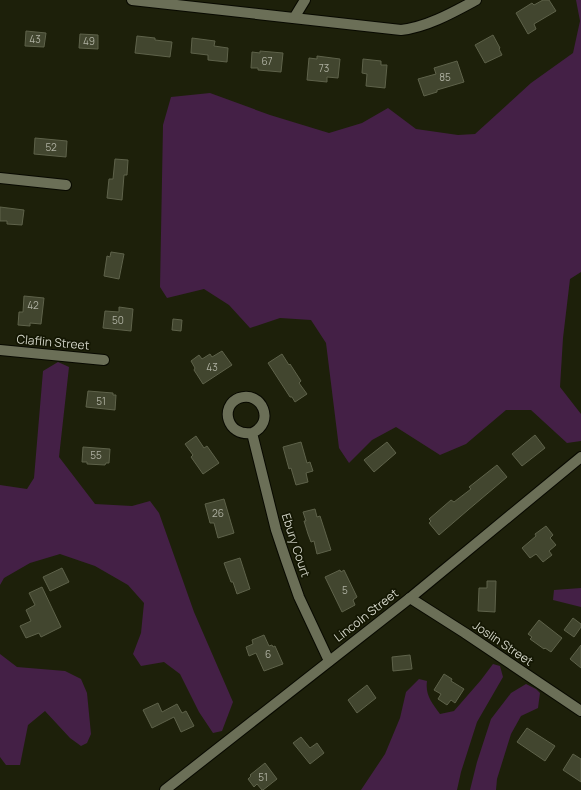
<svg xmlns="http://www.w3.org/2000/svg" width="581" height="790" viewBox="0 0 581 790" font-family="Manrope,sans-serif">
<rect width="100%" height="100%" fill="#1d200a"/>
<g fill="#442046">
<polygon points="576,0 581,0 581,272 570,279 563,338 560,387 581,414 581,441 567,443 531,410 506,410 466,444 440,455 396,427 372,440 349,463 339,448 326,343 311,320 280,318 250,328 229,305 204,289 167,298 160,287 163,125 171,97 210,93 270,115 329,133 362,123 388,108 416,129 458,135 475,134 531,83 573,53 580,21"/>
<polygon points="58,362 69,367 59,457 95,504 132,506 150,501 159,513 194,612 233,702 222,731 213,733 199,712 180,674 164,662 141,666 133,654 141,633 144,603 128,585 95,566 60,554 30,563 4,578 0,585 0,485 27,489 34,478 43,371"/>
<polygon points="581,588 581,607 553,600 554,590"/>
<polygon points="0,654 17,667 65,671 81,679 87,693 91,734 87,743 81,746 70,738 45,711 28,725 20,765 6,765 0,757"/>
<path d="M493 664 500 666 503 677 477 722 461 772 457 790H361L385 754 400 718 406 692 419 679 427 681C425 695 432 703 440 714L454 711 481 680Z"/>
<polygon points="526,684 536,689 540,693 538,708 521,716 511,734 497,779 496,790 470,790 477,762 491,719 511,693"/>
</g>
<g fill="#42462f" stroke="#5e624a">
<polygon points="543,0 549,0 556,11 534,24 536,29 528,34 516,13 532,3 534,5"/>
<polygon points="26,31 46,33 44,47 25,46"/>
<polygon points="80,34 98,35 98,49 79,48"/>
<polygon points="493,35 500,48 499,49 502,55 485,63 475,45"/>
<polygon points="137,36 155,38 155,40 172,42 170,57 135,53"/>
<polygon points="192,38 215,41 214,46 228,48 227,62 208,60 208,55 191,53"/>
<polygon points="260,51 283,53 281,72 258,70 258,68 251,68 252,52 260,53"/>
<polygon points="317,56 340,59 338,78 327,77 327,82 307,80 309,58 317,59"/>
<polygon points="363,59 381,61 381,65 387,65 385,88 366,86 367,74 362,73"/>
<polygon points="457,61 464,82 437,90 437,92 424,96 418,79 436,74 434,68"/>
<polygon points="35,138 67,141 66,157 34,154"/>
<polygon points="115,159 128,160 127,175 124,175 122,200 107,198 109,179 113,179"/>
<polygon points="0,207 24,210 22,225 7,224 7,221 0,221"/>
<polygon points="111,252 124,254 119,279 104,276 107,256 110,257"/>
<polygon points="24,296 44,298 41,324 30,323 30,326 18,325 19,312 23,312"/>
<polygon points="119,307 133,309 131,331 103,328 105,311 119,312"/>
<polygon points="173,319 182,320 181,331 172,330"/>
<polygon points="222,351 232,365 203,384 194,370 195,368 191,361 199,355 202,359 210,354 212,357"/>
<polygon points="282,354 289,365 290,364 301,381 299,383 307,394 295,402 292,397 290,397 268,363"/>
<polygon points="88,391 113,393 113,395 116,395 115,410 86,407"/>
<polygon points="535,435 545,448 522,466 512,454"/>
<polygon points="196,436 204,448 207,446 219,463 203,474 191,457 193,455 185,444"/>
<polygon points="301,442 307,463 310,462 313,471 306,473 308,482 296,485 291,468 289,469 283,447"/>
<polygon points="387,442 396,453 374,472 364,460"/>
<polygon points="83,447 110,449 109,463 106,463 105,465 87,464 87,462 82,462"/>
<polygon points="497,465 507,477 468,510 439,535 429,523 431,521 429,519 451,500 454,502 471,489 469,487"/>
<polygon points="224,499 234,533 218,538 214,523 210,523 205,504"/>
<polygon points="315,509 317,517 320,516 331,550 317,554 314,541 311,542 308,534 304,521 306,521 303,512"/>
<polygon points="546,526 553,535 550,538 556,545 549,551 552,555 543,562 536,554 530,558 522,548 536,536 535,534"/>
<polygon points="240,558 250,589 237,594 233,582 231,582 224,563"/>
<polygon points="62,568 69,582 50,591 43,577"/>
<polygon points="340,570 341,572 344,570 357,597 353,600 355,605 342,612 325,577"/>
<polygon points="487,581 496,581 495,612 478,611 479,588 487,588"/>
<polygon points="42,587 61,627 41,637 39,633 26,638 20,626 31,621 26,610 35,605 29,593"/>
<polygon points="573,618 581,624 581,627 574,637 564,630"/>
<polygon points="539,620 562,638 551,652 545,648 544,649 530,639 532,637 528,634"/>
<polygon points="264,635 269,646 272,645 273,647 275,646 283,664 264,671 256,653 249,656 246,647 253,644 252,640"/>
<polygon points="581,645 581,668 570,659"/>
<polygon points="410,655 412,669 393,671 392,657"/>
<polygon points="444,674 452,679 451,681 464,689 455,703 451,700 447,705 438,699 441,694 434,690"/>
<polygon points="367,685 376,698 357,713 348,700"/>
<polygon points="158,703 162,712 177,704 182,713 186,711 194,726 181,732 174,717 152,728 143,710"/>
<polygon points="527,728 555,746 545,761 517,742"/>
<polygon points="301,737 310,748 317,743 324,753 310,764 293,743"/>
<polygon points="573,754 581,759 581,782 563,770"/>
<polygon points="265,763 277,779 263,790 262,790 257,784 254,787 248,779 251,776 250,775"/>
</g>
<g fill="none" stroke-linecap="round" stroke-linejoin="round">
<defs>
<g id="minor">
<path d="M132 0 401 30C427 27 452 13 476 0"/>
<polyline points="294,18 305,0"/>
<polyline points="0,178 66,185"/>
<polyline points="0,350 104,360"/>
<path d="M252 433C227 437 219 406 239 398 262 390 276 423 252 433L276 530 286 560 299 597 329 661"/>
</g>
<g id="tertiary">
<polyline points="410,598 465,633 581,711"/>
<polyline points="165,790 410,598 581,457"/>
</g>
</defs>
<use href="#minor" stroke="#080900" stroke-width="12"/>
<use href="#tertiary" stroke="#080900" stroke-width="12"/>
<use href="#minor" stroke="#6b6f57" stroke-width="10"/>
<use href="#tertiary" stroke="#6b6f57" stroke-width="10"/>
</g>
<g text-anchor="middle" dominant-baseline="central" stroke-width="3.5" stroke-linejoin="round" paint-order="stroke">
<g font-size="10" fill="#aeb0a1">
<text x="35" y="39">43</text>
<text x="89" y="41">49</text>
<text x="267" y="61">67</text>
<text x="324" y="68">73</text>
<text x="445" y="77">85</text>
<text x="51" y="147">52</text>
<text x="33" y="305">42</text>
<text x="118" y="320">50</text>
<text x="212" y="367">43</text>
<text x="101" y="401">51</text>
<text x="96" y="455">55</text>
<text x="218" y="513">26</text>
<text x="345" y="590">5</text>
<text x="268" y="654">6</text>
<text x="263" y="777">51</text>
</g>
<g font-size="12" fill="#d2d4c7" stroke="#141703">
<text transform="translate(53 342) rotate(5)">Claflin Street</text>
<text transform="translate(296 545) rotate(72)">Ebury Court</text>
<text transform="translate(366 615) rotate(-38)">Lincoln Street</text>
<text transform="translate(503 643) rotate(34)">Joslin Street</text>
</g>
</g>
</svg>
